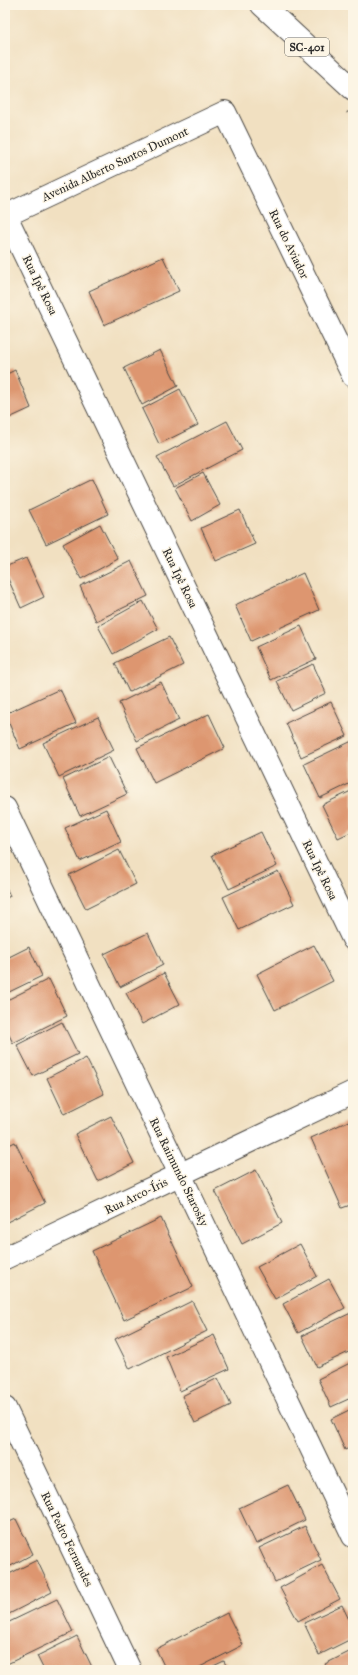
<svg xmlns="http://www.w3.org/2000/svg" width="358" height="1675" viewBox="0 0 358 1675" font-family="'IM FELL Great Primer',serif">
<rect width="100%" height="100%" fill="#fcf5e5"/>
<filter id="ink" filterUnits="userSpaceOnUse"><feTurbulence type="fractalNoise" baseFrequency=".025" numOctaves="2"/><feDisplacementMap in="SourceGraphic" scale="8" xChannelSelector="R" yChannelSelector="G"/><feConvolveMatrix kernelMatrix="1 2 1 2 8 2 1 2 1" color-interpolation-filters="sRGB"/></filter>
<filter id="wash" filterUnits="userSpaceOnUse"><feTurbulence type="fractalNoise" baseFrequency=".012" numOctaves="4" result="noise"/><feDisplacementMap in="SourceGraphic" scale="16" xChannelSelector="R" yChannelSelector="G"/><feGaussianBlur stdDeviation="0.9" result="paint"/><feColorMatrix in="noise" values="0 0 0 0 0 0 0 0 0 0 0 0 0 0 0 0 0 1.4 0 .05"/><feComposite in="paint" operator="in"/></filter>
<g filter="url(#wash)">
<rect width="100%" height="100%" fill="#f1e0c1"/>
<g id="blocks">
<g fill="#dd966f">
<polygon points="163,257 179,291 104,325 89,291"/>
<polygon points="160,350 178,386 142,405 124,368"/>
<polygon points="15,370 31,408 5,420 5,375"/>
<polygon points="180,389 198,425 159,444 142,409"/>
<polygon points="227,421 242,450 173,486 157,457"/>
<polygon points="203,473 220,505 192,521 175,488"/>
<polygon points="92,479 108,514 46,544 29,510"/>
<polygon points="240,510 255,544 216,561 201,528"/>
<polygon points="100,524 118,559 81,579 63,544"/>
<polygon points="26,558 44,597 21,608 5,572 5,567"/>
<polygon points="131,561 148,596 96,621 80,586"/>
<polygon points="303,573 319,610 251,641 235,605"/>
<polygon points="143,601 158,629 113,654 98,626"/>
<polygon points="301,626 316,659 271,680 256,647"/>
<polygon points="169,637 183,665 129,692 115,663"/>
<polygon points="313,664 326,693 291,710 277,681"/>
<polygon points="161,682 179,720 137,741 119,703"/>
<polygon points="60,689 76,723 20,749 5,714"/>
<polygon points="331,702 347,736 301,757 286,723"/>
<polygon points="209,714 225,748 154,783 137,748"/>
<polygon points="98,717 114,750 59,777 43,743"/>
<polygon points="352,741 353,782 320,798 304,764"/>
<polygon points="109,757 127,794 80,816 63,779"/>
<polygon points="353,790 353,831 338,838 322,805"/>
<polygon points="106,809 121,842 80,861 65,828"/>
<polygon points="261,832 277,866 229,889 212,855"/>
<polygon points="119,850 136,884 86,909 69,875"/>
<polygon points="278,871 294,904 239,930 223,897"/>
<polygon points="5,885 10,896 5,899"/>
<polygon points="148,933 163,965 120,987 104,954"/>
<polygon points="314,945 333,981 275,1010 257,974"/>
<polygon points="29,947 42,976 7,993 5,990 5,959"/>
<polygon points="164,973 180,1004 142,1024 126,993"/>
<polygon points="49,979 67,1016 13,1043 5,1027 5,1001"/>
<polygon points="62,1022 78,1054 33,1076 17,1045"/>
<polygon points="86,1058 104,1094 64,1114 47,1078"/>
<polygon points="111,1116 134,1163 98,1181 75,1134"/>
<polygon points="353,1119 353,1204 342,1208 311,1138"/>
<polygon points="15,1142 45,1203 7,1222 5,1218 5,1147"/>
<polygon points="256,1170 282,1223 242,1244 215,1191"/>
<polygon points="161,1218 193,1287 124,1320 92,1251"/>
<polygon points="300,1244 317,1276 275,1299 257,1267"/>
<polygon points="329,1279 345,1308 298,1333 283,1304"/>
<polygon points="192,1301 207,1331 130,1369 115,1339"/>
<polygon points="353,1312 353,1350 317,1367 302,1336"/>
<polygon points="214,1335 229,1369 180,1391 166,1357"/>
<polygon points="350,1363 353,1370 353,1397 331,1407 318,1379"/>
<polygon points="218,1378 231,1405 195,1423 182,1396"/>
<polygon points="353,1408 353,1446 345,1450 331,1419"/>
<polygon points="288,1485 305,1520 256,1544 239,1508"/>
<polygon points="16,1519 33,1554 5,1569 5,1524"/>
<polygon points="305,1526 321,1560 275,1582 259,1548"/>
<polygon points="37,1560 52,1592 5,1616 5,1576"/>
<polygon points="322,1565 340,1599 298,1621 280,1588"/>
<polygon points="57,1599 73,1632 5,1665 5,1624"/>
<polygon points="342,1605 353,1628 353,1638 319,1655 304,1623"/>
<polygon points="227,1613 243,1645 194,1670 166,1670 156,1649"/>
<polygon points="77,1636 92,1667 87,1670 44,1670 37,1656"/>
<polygon points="353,1650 353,1670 328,1670 325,1664"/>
<polygon points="224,1661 228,1670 205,1670"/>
</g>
</g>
</g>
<g filter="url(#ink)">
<use href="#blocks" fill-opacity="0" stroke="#494642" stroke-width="1"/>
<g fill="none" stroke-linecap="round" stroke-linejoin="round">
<defs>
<g id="minor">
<polyline points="5,216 225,112 353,376"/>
<polyline points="6,216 353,939"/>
<polyline points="5,808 353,1536"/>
<polyline points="5,1258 353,1092"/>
<polyline points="5,1408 130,1670"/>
</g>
<polyline id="trunk" points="262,5 353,89"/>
</defs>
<use href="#minor" stroke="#494642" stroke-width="24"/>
<use href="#trunk" stroke="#494642" stroke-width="24"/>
<polyline stroke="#494642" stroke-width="2.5" stroke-dasharray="1 3" stroke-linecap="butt" points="347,112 353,117"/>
<use href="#minor" stroke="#fff" stroke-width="22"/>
<use href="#trunk" stroke="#fff" stroke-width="22"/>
</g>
</g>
<g text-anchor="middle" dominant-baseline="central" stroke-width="3" stroke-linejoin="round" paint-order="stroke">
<rect fill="#fcf5e5" stroke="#6a6863" stroke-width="1" x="285" y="38" width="44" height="18" rx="3"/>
<g font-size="11" font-weight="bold" fill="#2b2b2b">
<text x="307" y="47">SC-401</text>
</g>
<g font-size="12" fill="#2b2b2b" stroke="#fcf5e5">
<text transform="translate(115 164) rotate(-25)">Avenida Alberto Santos Dumont</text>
<text transform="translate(289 244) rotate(64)">Rua do Aviador</text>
<text transform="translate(40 285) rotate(64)">Rua Ipê Rosa</text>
<text transform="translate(180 578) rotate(64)">Rua Ipê Rosa</text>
<text transform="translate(320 870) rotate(64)">Rua Ipê Rosa</text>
<text transform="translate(179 1172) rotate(64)">Rua Raimundo Starosky</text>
<text transform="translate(136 1196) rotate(-26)">Rua Arco-Íris</text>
<text transform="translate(67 1539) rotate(64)">Rua Pedro Fernandes</text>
</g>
</g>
<rect width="358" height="1675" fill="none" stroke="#fcf5e5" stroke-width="20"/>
</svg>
